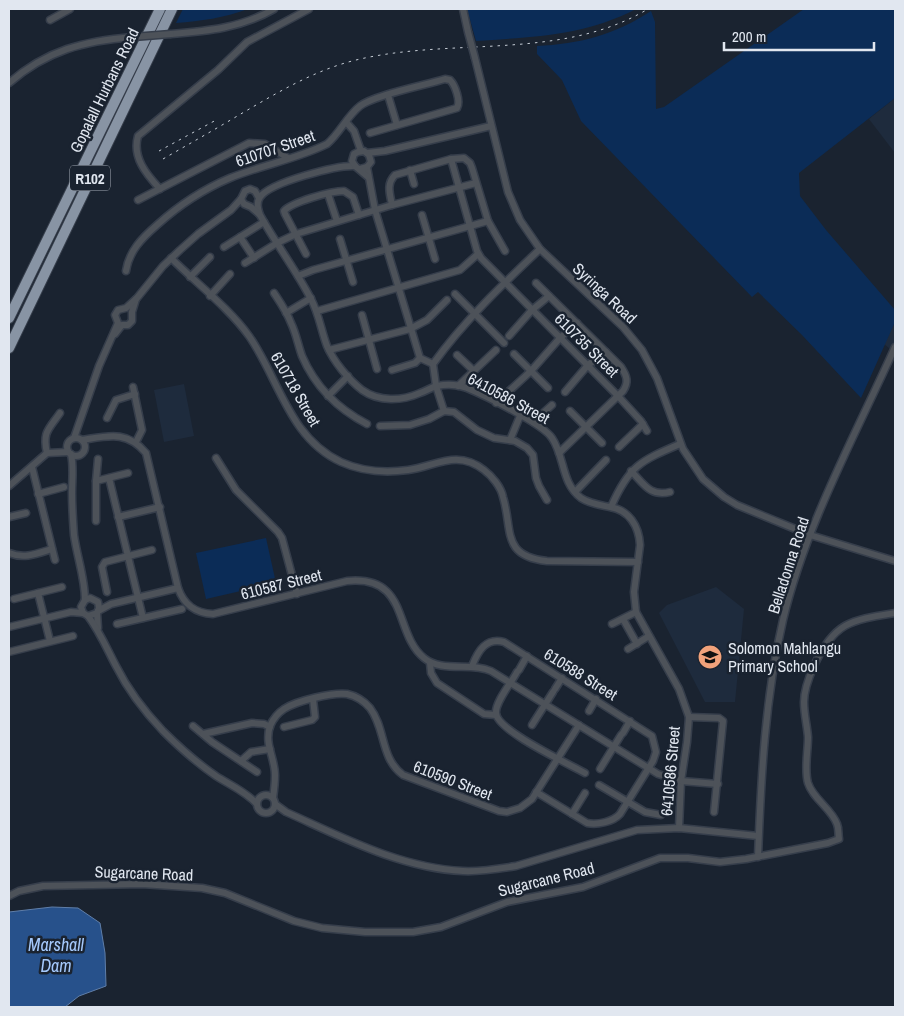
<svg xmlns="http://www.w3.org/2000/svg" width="904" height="1016" viewBox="0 0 904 1016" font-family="'Archivo Narrow',sans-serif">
<rect width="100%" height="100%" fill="#1a2330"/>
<g fill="#1e2b3d">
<polygon points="895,98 895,153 869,119"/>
<polygon points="895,322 895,353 884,344"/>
<polygon points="184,384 194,436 164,442 154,390"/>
<polygon points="716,587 744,609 735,702 705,702 659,613 667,605"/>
</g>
<g fill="#0b2c57">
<path d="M183 9H248C224 18 201 21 176 23Z"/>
<path d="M467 9H636C584 36 533 37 476 41Z"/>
<path d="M804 9H895V98L799 173 800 196 826 230 895 310V322L861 398 802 335 758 292 752 297 581 121 562 80 537 54V46C579 44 615 35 651 11L655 22 656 109 664 107Z"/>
<polygon points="266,538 276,583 206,599 196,553"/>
</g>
<polygon fill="#27518b" stroke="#5f7ea9" points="52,907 78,908 100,923 105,953 106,986 79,996 65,1007 9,1007 9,912"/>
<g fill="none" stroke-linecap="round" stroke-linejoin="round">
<defs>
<g id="minor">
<polyline points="463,9 468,32"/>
<polyline points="50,20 70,9"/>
<path d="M171 34C208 31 241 28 274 9"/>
<polyline points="475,58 508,192 520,220 540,249 623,327 642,350 657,378 683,449 703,479 724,497 737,505 810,535 895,561"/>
<path d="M9 83C47 50 84 41 133 37"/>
<polyline points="388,95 397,125"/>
<polyline points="346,122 354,131 361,151"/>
<polyline points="367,153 385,151 491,126"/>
<polyline points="451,159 477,251 481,258 618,396 641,421 647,431"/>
<path d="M355 166C337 165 271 182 260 197 256 203 258 209 260 215 276 244 296 270 311 299 319 314 321 330 327 346 334 362 348 379 362 390 379 402 402 401 420 393 426 391 432 387 437 386 447 384 459 385 467 388 484 395 543 424 552 438 565 457 561 483 581 498 590 504 600 505 610 507 629 510 639 526 640 545L634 592 636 612 679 689 689 717 687 742 681 781 679 828"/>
<polyline points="367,167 375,210 420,358 433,364"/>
<polyline points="360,169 367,167 371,162 369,155 364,151 358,152 354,154 352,161 355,166 368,177"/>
<polyline points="410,170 414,184"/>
<path d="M160 189C146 174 132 157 138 136L218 70 247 42 309 9"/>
<polyline points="328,194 337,221"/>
<polyline points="241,199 244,204 251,207 259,214"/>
<polyline points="138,200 249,143 265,144 288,158"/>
<path d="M392 205C390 194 386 184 395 175L451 159 464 158 470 163 472 168 488 221 505 251"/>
<polyline points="422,215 435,259"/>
<polyline points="240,237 254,258"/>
<polyline points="340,239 353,282"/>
<polyline points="224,247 264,222"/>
<path d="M306 254 285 214 284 211C292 202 331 191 344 191L353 197 359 215"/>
<path d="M171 258C196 283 229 308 249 336 279 379 289 438 341 462 361 471 386 473 408 470 436 466 457 449 484 470 492 476 501 487 503 497 513 530 501 556 547 561L638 562"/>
<polyline points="245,263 277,243 296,234 392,205 476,183"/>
<path d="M126 271C129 251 142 238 157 225 178 206 204 189 230 178 262 165 297 159 327 144 340 133 347 116 360 106 374 95 426 85 445 79L450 80C455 85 461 101 457 108L370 133"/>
<polyline points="298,276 313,270 488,221"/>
<polyline points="190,277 210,257"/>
<path d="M536 283 621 367C627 376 629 382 623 391L559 453"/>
<path d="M274 293C280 302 287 312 291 323 296 333 298 345 302 356 315 386 338 409 367 424"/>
<polyline points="455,294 504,343"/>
<polyline points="210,296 230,274"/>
<polyline points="317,311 460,270 478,254"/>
<polyline points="286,313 311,298"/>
<polyline points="362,315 377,369"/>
<polyline points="115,334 122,325 128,325 132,321 132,312 136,299"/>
<polyline points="509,336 532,310 549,296"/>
<polyline points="329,350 410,329 427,320 447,300"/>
<polyline points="514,354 548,388"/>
<polyline points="457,355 474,371"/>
<polyline points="392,370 415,363 420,358"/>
<polyline points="458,386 496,350"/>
<polyline points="133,387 142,430 136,442"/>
<polyline points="565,392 588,365 606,352"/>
<polyline points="328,396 348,376"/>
<polyline points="496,403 531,371 560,338 577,323"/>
<path d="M444 411 436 386 433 364C464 321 502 285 540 249"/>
<polyline points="570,411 602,443"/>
<polyline points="107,418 116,400 135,394"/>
<polyline points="533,422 552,405"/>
<polyline points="380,426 410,425 429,419 444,411 454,412 477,430 494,438 515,441 527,448 533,455 536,478 539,486 547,500"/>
<polyline points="74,438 99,366 118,323 115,315 118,310 126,308 137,298 163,266 180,250 198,234 231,210 241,199 245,191 250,189 255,191 259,198"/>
<circle cx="76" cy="447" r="9"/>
<path d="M82 440C108 436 127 430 146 453L178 588C184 605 195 613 213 614L347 581C410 575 393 633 424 658 442 673 471 662 491 671L658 774 681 781 718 784"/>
<polyline points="510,440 520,416"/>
<polyline points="619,447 643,424"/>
<path d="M47 453C42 432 49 429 60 413"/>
<path d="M71 454C74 468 72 479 72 493 72 507 73 521 74 535 77 557 85 578 85 600"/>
<polyline points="216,458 236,490 278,532 282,538 297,594"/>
<polyline points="32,467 55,560"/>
<path d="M631 471C644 484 650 497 670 492"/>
<polyline points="109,478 143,618"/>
<polyline points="96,481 128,473"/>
<polyline points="9,486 47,453 68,452"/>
<polyline points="575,492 606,460"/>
<polyline points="38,494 64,487"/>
<path d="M611 507C629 466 640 461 680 444"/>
<polyline points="9,517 26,513"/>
<polyline points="118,517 160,507"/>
<polyline points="96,521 96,481 98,459"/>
<path d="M9 553C24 559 36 554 52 549"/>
<polyline points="107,592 102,567 105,562 152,550"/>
<polyline points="38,593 50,641"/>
<polyline points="14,599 62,587"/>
<polyline points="98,611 111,604 178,588"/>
<polyline points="97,613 88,616 83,613 81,607 85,600 90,598 98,602 99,608 97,613 98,628"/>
<path d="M88 616C100 632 107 649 116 666 128 690 145 712 163 731 179 747 197 763 216 776 230 785 245 791 257 804"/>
<polyline points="623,619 637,644"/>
<polyline points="117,624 182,609"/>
<polyline points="612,624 636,612"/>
<polyline points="9,627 71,612 83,613"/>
<polyline points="628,649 649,636"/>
<polyline points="9,652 73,636"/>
<polyline points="430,663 431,673 437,683 484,714 496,715"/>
<path d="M472 666C478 651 486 637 504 642L652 736 656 752 653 761 620 814C613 822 597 825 587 823L536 792"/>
<polyline points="519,670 527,656"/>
<path d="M517 672C512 682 495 702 496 713 497 731 569 764 585 773"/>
<polyline points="555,689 562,678"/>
<polyline points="589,711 596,699"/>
<polyline points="689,717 719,718 723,721 714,812"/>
<polyline points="532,725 553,692"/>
<polyline points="193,726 212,742 257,772"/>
<polyline points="284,727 312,720 315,717 313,699"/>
<polyline points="623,733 630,721"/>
<polyline points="203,734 252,723 264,724 270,727"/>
<polyline points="241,761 251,752 270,749"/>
<polyline points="600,769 621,735"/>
<polyline points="599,785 645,812 661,815"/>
<circle cx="266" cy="804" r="9"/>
<path d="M273 798C274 791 275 783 275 775 275 758 264 744 270 726 273 719 278 713 284 709 296 701 333 692 347 694 356 696 364 701 370 708 386 729 380 758 403 775L499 811 507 812 520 808 532 799 579 725"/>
<path d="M275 804 286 812C342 837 400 868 463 871 480 872 498 869 516 866L637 830 679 828 758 836"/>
<polyline points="572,814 585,793"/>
<path d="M758 857C761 777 765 698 783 620 806 524 855 436 895 347"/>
<path d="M9 896 19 891 43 886 142 884 202 888 225 893 294 921 322 928 365 932H413L441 927 507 902 583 887 660 858H688L720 862 746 859 828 843 839 839C838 833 839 829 837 824 831 808 813 799 808 783 804 769 808 752 808 737 807 725 804 714 804 702 804 690 809 677 814 666 834 622 851 620 895 613"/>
</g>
<g id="highway">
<polyline points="9,318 160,9"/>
<polyline points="9,348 172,9"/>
</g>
</defs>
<use href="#minor" stroke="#363e4b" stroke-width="9"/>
<use href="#highway" stroke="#363e4b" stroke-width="12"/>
<use href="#minor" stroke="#4d5259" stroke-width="6"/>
<use href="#highway" stroke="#8894a4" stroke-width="10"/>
<g stroke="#c7ced7" stroke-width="1" stroke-dasharray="2.5 5" stroke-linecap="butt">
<polyline points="159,151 218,119"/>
<path d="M163 159C189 144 214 130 239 115 275 94 311 72 352 61 449 36 559 62 648 9"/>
</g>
<defs>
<g id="minor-bridge">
<polyline points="468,32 475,58"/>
<polyline points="133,37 171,34"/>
</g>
</defs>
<use href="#minor-bridge" stroke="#363e4b" stroke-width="9" stroke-linecap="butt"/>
<use href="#minor-bridge" stroke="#4d5259" stroke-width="6"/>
</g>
<defs>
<symbol id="school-disc" viewBox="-11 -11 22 22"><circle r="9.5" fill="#f1a27b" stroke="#1a2330"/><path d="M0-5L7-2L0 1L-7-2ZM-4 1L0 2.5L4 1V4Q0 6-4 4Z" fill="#111"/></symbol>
</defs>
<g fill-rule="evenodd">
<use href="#school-disc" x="696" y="643" width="28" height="28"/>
</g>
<g text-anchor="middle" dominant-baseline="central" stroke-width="5" stroke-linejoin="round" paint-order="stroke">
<rect fill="#1a2330" stroke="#a5acb6" stroke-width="1" x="70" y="165.5" width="40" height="25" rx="4"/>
<g font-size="15" font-weight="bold" fill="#e1e7f0">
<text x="90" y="178">R102</text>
</g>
<g font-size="16" fill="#e1e7f0" stroke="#1a2330">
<text transform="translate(104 90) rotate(-64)">Gopalall Hurbans Road</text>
<text transform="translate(275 148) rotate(-19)">610707 Street</text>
<text transform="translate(605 293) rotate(43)">Syringa Road</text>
<text transform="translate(587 345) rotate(45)">610735 Street</text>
<text transform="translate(296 389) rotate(60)">610718 Street</text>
<text transform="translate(509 398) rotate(28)">6410586 Street</text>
<text transform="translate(788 565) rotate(-72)">Belladonna Road</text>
<text transform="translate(281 584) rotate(-14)">610587 Street</text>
<text transform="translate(581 674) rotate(32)">610588 Street</text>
<text transform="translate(670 771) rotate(-85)">6410586 Street</text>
<text transform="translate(453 780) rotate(21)">610590 Street</text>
<text transform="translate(144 873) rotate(2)">Sugarcane Road</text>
<text transform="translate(546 879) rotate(-14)">Sugarcane Road</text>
</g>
<g font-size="16" fill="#e1e7f0" stroke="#1a2330" text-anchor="start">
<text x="728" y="648">Solomon Mahlangu<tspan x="728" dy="18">Primary School</tspan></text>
</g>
<g font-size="18" font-style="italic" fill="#a5c9fc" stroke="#1a2330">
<text x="56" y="944">Marshall<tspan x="56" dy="21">Dam</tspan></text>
</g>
</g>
<rect width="904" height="1016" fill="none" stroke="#e1e7f0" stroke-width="20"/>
<path d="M724 42v8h150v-8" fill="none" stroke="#e1e7f0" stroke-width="2.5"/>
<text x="732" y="42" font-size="15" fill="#e1e7f0" stroke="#1a2330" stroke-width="4" paint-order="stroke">200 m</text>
</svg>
